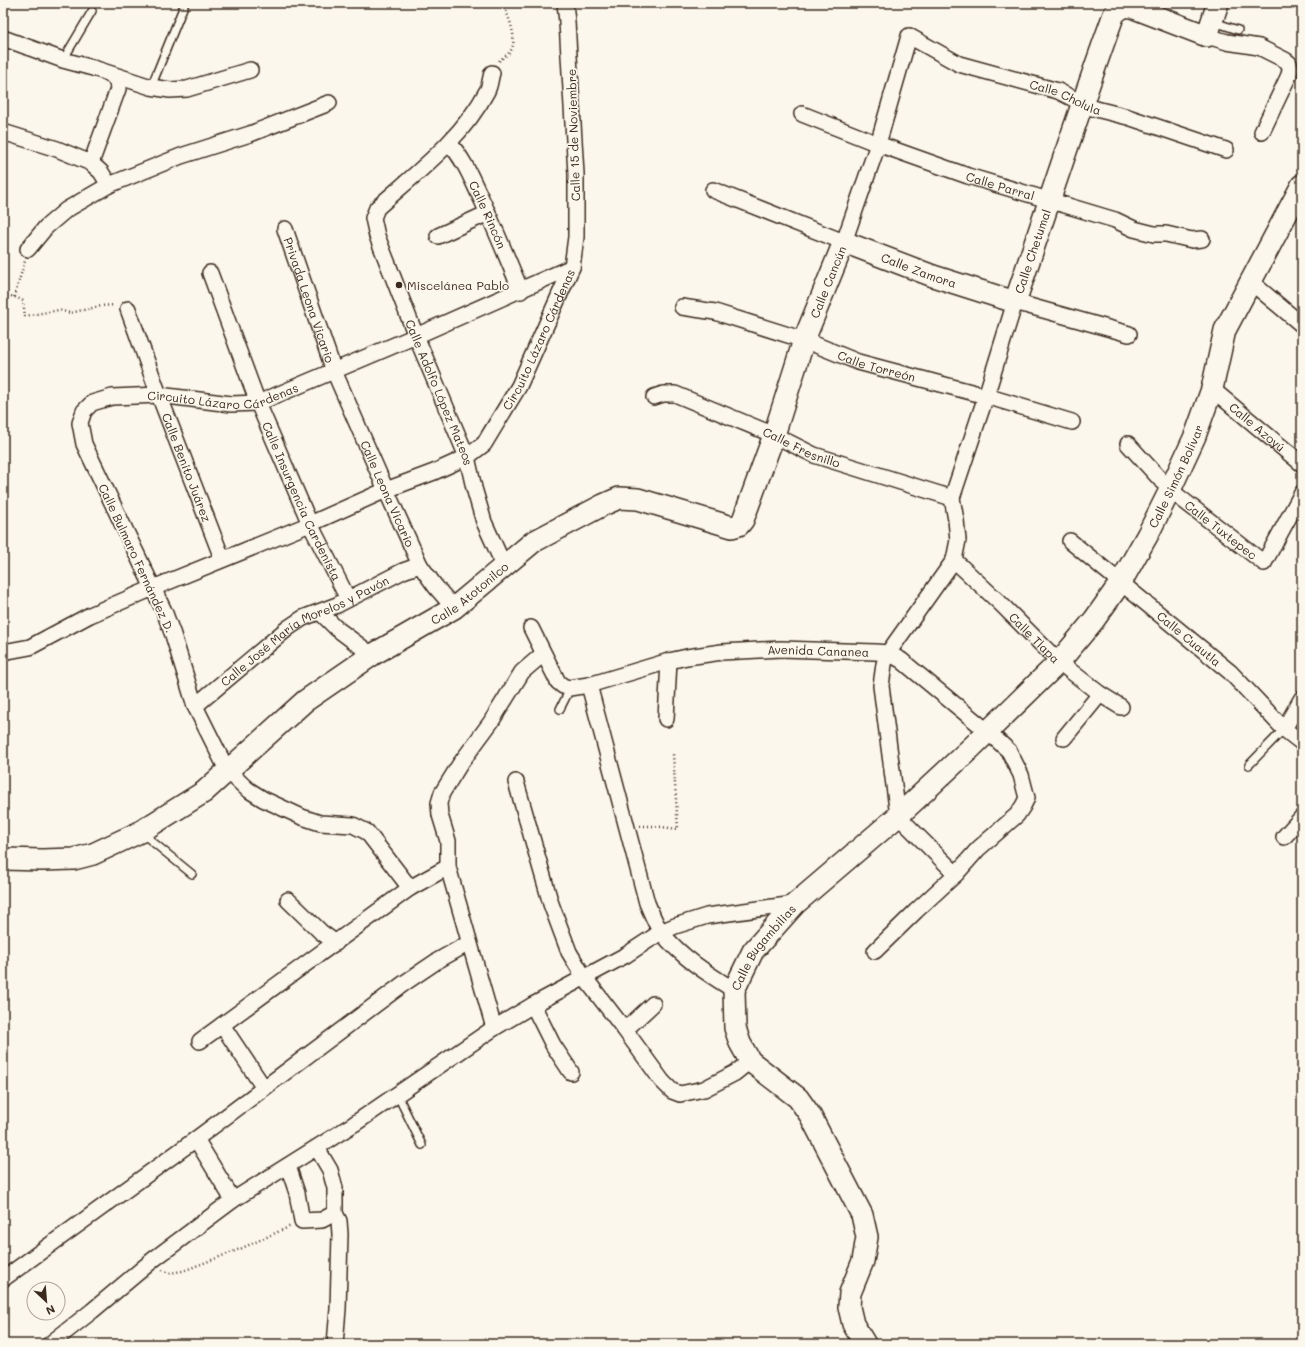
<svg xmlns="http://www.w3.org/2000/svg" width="1305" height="1347" viewBox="0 0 1305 1347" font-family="Mali,sans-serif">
<rect width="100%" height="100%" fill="#fbf7ec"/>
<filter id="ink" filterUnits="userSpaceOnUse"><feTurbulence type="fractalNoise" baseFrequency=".025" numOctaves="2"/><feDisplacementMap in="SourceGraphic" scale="8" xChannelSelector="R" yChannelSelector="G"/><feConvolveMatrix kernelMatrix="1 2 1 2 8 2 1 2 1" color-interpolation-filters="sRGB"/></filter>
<g filter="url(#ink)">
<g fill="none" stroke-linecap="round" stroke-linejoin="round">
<defs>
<g id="lane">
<polyline points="1214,22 1238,30"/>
<polyline points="63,60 92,11"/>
<polyline points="151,87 185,3"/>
<polyline points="560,709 567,695 569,688"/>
<polyline points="1249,765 1284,729"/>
<polyline points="143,834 192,874"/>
<polyline points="397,1094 422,1145"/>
</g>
<g id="street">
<polyline points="1207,36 1227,42 1259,47 1285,60 1289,63 1290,69 1289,75 1262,132"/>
<polyline points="3,38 63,60 93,68 151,87 170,90 187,89 250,70"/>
<path id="s1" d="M492 73C490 79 490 86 487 91 462 139 416 173 377 208L373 218 377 236 416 336 467 457 474 488 484 522 504 566"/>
<path id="s2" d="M802 114 878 144 968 176 1115 220 1134 229 1154 234H1166L1192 240 1202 239"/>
<polyline points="3,132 57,149 91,163 101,172 109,185"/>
<path id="s3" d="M449 143C463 158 470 175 479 194 494 225 507 258 521 291"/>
<polyline points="91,163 118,89 117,81 110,74"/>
<path id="s4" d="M713 190 844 242 878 144 909 36 959 64 1058 91 1092 108 1128 117 1226 150"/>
<path id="s5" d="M285 229 334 371 386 490 420 565 435 586 454 608"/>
<polyline points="438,236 488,213"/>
<polyline points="28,249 46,227 66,210 109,185 181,156 250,134 329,103"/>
<path id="s6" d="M210 273 258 403 310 524 348 599"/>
<polyline points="1251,282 1302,325"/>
<path id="s7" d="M682 307 715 312 804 340 858 362 986 396 1072 422"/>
<path id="s8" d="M128 309 159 395 222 558"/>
<path id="s9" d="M1212 389 1302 464"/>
<path id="s10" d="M654 397 663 394H675L774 435 814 455 952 498"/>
<path id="s11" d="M1128 444 1170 490 1264 563 1302 493"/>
<path id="s12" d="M1070 541 1230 672 1284 729 1302 743"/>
<path id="s13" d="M954 560 1000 603 1059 662 1100 694 1121 707"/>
<polyline points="320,612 336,628 372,655"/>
<path id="s14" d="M531 628 558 682 563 686 569 688 589 685 669 661 687 657 722 652 781 649 875 652 888 653 901 660 987 731 1009 751 1021 775 1027 798 1023 806 1017 815 978 849 956 874 916 911 875 951"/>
<path id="s15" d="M3 652 30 647 90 615 153 588 310 524 386 490 434 472 467 457 484 444 519 386 572 267 576 237V174L567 22 565 3"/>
<path d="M589 685 647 903C651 912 655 924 662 933 681 957 708 974 734 990"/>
<path id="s16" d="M195 706 288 628 303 618 337 605 403 571 420 565"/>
<polyline points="666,719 669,661"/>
<polyline points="1284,729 1302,698"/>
<polyline points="1064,738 1100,694"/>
<polyline points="516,782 551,904 569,952 584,977 625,1030 662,1081 672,1091 680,1094 704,1089 735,1073 750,1061"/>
<polyline points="1284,837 1302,817"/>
<polyline points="956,874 898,816 881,686 884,664 888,653 954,560 958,540 956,520 952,498 986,396 1015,302 1129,334"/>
<path id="s17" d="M410 888 367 832 353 825 320 823 302 817 263 799 247 789 227 770 195 706 173 635 164 611 84 444 80 423 84 411 92 403 112 397 159 395 231 404 258 403 416 336 572 267"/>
<polyline points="288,900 321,932 336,943"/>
<polyline points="533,1005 553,1045 571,1072"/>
<polyline points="222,1025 264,1088"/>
<polyline points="494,1028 448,867 448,841 440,815 439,803 442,793 460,764 491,722 522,672 543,654"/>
<polyline points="625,1030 653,1004"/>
<polyline points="200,1041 410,888 448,867"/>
<polyline points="196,1139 233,1200"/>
<polyline points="317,1148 330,1170 335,1188 335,1213 339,1221 340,1234 338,1309 335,1344"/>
<polyline points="288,1166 297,1193 302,1221 322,1220 335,1213"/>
<polyline points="3,1279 196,1139 403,984 437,961 469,943"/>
<polyline points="50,1344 92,1311 154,1259 233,1200 354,1124 494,1028 533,1005 626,955 661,932 675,926 707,916 795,904"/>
</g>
<g id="secondary">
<path id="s18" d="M3 859 42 860 74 859 93 854 140 832 204 792 305 701 372 655 454 608 533 542 603 505 619 498 638 499 732 527 739 525 743 520 774 435 804 340 844 242 933 276 1015 302C1048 206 1079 110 1114 14L1121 8 1129 6 1207 36 1218 3"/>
<path id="s19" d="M865 1344 853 1324 849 1307 850 1293 863 1261 867 1237 862 1215 810 1115 798 1098 750 1061 740 1043 735 1028 734 990 753 951 795 904 898 816 972 747 1059 662 1094 620 1121 582 1148 534 1170 490 1195 436 1212 389 1225 330 1302 185"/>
</g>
</defs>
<use href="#lane" stroke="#3b2a1e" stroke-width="10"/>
<use href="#street" stroke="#3b2a1e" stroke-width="18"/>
<use href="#secondary" stroke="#3b2a1e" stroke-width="24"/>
<g stroke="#3b2a1e" stroke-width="2.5" stroke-dasharray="1 3" stroke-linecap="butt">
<path d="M499 61C502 58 506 56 509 53 520 40 508 17 503 3"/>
<path d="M3 296C10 295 17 297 23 301L25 316 59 310 70 313 101 306 115 305"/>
<polyline points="14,297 25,261"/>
<polyline points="640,826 653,826 678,829 673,754"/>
<polyline points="162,1270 169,1273 183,1271 240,1249 291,1226"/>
</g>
<use href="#lane" stroke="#fbf7ec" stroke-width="7"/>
<use href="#street" stroke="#fbf7ec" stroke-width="15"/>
<use href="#secondary" stroke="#fbf7ec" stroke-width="21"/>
</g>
</g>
<circle fill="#3b2a1e" stroke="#fbf7ec" stroke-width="1.5" cx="399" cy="285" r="4"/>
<g text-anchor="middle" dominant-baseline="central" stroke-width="3.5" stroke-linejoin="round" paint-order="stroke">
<g font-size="12" fill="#3b2a1e" stroke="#fbf7ec">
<text stroke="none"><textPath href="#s4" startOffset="526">Calle Cholula</textPath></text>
<text transform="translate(573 135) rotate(-92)">Calle 15 de Noviembre</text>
<text stroke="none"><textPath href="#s2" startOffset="211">Calle Parral</textPath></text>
<text stroke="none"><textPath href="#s3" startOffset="82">Calle Rincón</textPath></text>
<text stroke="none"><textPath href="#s18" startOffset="1391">Calle Chetumal</textPath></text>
<text stroke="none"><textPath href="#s18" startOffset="1236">Calle Zamora</textPath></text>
<text stroke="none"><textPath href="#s18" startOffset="1113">Calle Cancún</textPath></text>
<text stroke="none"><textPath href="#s5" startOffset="75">Privada Leona Vicario</textPath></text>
<text stroke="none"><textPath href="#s15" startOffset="644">Circuito Lázaro Cárdenas</textPath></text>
<text stroke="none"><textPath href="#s7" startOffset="204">Calle Torreón</textPath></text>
<text stroke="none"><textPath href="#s17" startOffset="763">Circuito Lázaro Cárdenas</textPath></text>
<text stroke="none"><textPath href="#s1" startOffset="378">Calle Adolfo López Mateos</textPath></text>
<text stroke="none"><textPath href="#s9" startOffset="59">Calle Azoyú</textPath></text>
<text stroke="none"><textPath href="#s10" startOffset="159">Calle Fresnillo</textPath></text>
<text stroke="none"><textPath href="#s8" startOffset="169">Calle Benito Juárez</textPath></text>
<text stroke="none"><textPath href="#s19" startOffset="1090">Calle Simón Bolívar</textPath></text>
<text stroke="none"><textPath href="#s5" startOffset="284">Calle Leona Vicario</textPath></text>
<text stroke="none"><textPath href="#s6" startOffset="246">Calle Insurgencia Cardenista</textPath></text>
<text stroke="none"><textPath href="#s11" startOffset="127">Calle Tuxtepec</textPath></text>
<text transform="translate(137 558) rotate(65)">Calle Bulmaro Fernández D.</text>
<text stroke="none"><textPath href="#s18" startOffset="551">Calle Atotonilco</textPath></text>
<text stroke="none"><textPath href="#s16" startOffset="134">Calle José María Morelos y Pavón</textPath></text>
<text stroke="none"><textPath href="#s13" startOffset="112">Calle Tlapa</textPath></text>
<text stroke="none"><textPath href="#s12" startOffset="154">Calle Cuautla</textPath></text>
<text stroke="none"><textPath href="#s14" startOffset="327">Avenida Cananea</textPath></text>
<text stroke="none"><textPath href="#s19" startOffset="457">Calle Bugambilias</textPath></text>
</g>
<g font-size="12" fill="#3b2a1e" stroke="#fbf7ec" text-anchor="start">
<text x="407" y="285">Miscelánea Pablo</text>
</g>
</g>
<rect width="1305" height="1347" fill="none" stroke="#fbf7ec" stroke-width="16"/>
<rect x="8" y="8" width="1289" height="1331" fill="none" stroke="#3b2a1e" stroke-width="1.5" filter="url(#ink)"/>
<g transform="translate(46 1301) rotate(154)"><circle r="19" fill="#fbf7ec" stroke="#aea59a"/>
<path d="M0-3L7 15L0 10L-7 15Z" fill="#3b2a1e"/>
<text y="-6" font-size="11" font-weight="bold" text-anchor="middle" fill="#3b2a1e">N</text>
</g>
</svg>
